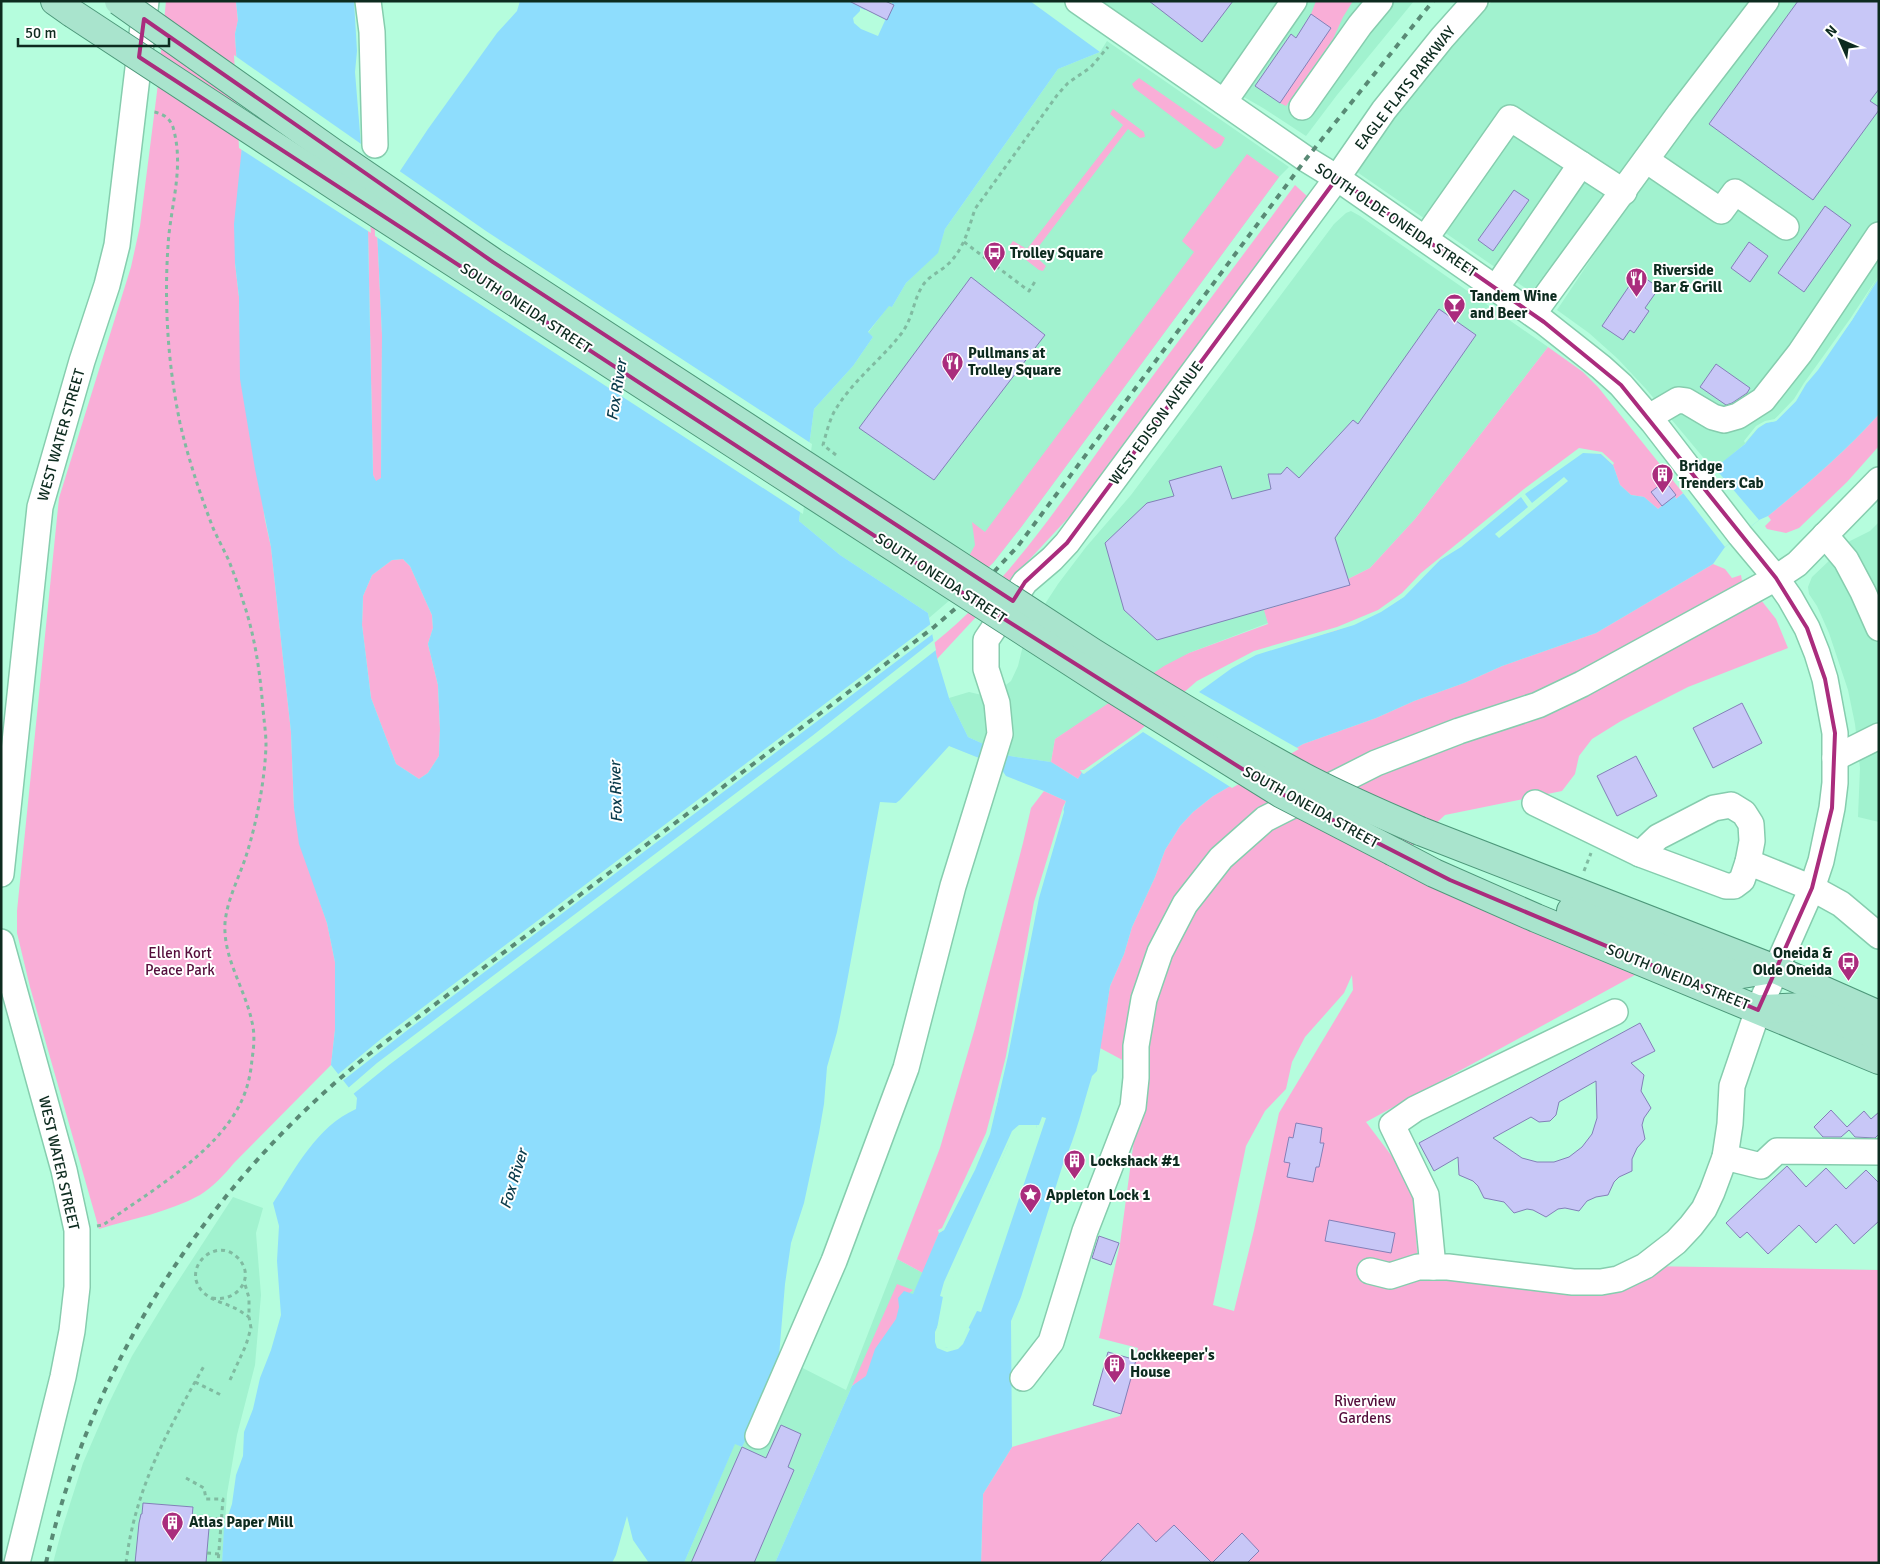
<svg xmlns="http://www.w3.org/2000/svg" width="1880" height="1564" viewBox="0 0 1880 1564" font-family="Signika,sans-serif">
<rect width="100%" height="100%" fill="#b5fddd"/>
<g fill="#a1f2cf">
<polygon points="1101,1 1414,1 1337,95 1306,136 1263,108 1209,77"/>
<polygon points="1492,1 1879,1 1879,278 1796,401 1716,468 1714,467 1712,468 1646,389 1618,359 1589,333 1557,310 1647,175 1630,163 1531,292 1357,172 1383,127"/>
<polygon points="1107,41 1289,167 1279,177 1022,526 993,563 929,618 928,613 840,555 799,521 814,409 853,366 873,337 868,333 889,305 892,307 906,283 937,253 945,229 1058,69 1100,52"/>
<polygon points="1351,211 1360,216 1548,347 1415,519 1370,568 1348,579 1349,585 1264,609 1268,623 1189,653 1055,739 1051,762 1010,756 968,737 949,698 969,692 982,695 1002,688 1011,681 1018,666 1026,633 1058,584 1086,547 1131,495 1334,224 1346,213"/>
<polygon points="1879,522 1879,822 1858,817 1860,768 1855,724 1848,690 1829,633 1817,606 1809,594 1808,587 1812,577 1850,541 1870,531"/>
<polygon points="233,1197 263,1208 256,1233 261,1295 255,1365 237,1435 227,1494 222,1563 53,1563 62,1529 83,1463 108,1405 132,1356 171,1292"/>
<polygon points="897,1259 923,1273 913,1295 904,1291 852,1386 775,1563 684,1563 735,1443 742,1447 779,1356 846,1390"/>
</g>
<g fill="#f9aed7" fill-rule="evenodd">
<path d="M166 1H236L238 21 235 34 242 146 235 263 239 297 240 338 265 520 271 547 291 732 294 808 315 888 327 923 335 962V1030L331 1065 234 1163C224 1175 213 1187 200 1195 169 1212 132 1219 99 1229L30 987 17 933V911L59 498 131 267 140 226 157 92Z"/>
<polygon points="1316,1 1353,1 1343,17 1333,39 1286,106 1280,103 1330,28 1311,14"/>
<polygon points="1139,78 1225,138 1221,146 1215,149 1134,88 1132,84"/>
<polygon points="1113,109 1144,132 1145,137 1140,138 1128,129 1033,254 1046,266 1043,271 1039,270 1012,249 1010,245 1013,241 1027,249 1123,125 1110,114"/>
<polygon points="1247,154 1279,177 1022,526 993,563 975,580 965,564 975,545 972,522 985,532 1194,252 1182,241 1184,238"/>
<path d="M1295 185 1308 197 1082 503 937 659 934 643C1008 584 1061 502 1116 426 1175 345 1235 266 1295 185Z"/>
<polygon points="376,207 382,335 381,478 376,482 373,475 368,231"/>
<polygon points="1548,347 1583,372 1598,387 1683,493 1676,499 1675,497 1658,509 1644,497 1631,495 1620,485 1613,465 1379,612 1139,734 1083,774 1082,773 1078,779 1051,762 1055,739 1164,666 1189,653 1268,624 1264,610 1349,585 1348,579 1370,568 1415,519"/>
<path d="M1879 414V446L1847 482 1799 528 1786 533 1767 529 1765 526 1771 520 1768 516C1807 484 1845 452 1879 414Z"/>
<polygon points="403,559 410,566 432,615 433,628 428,644 438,685 440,729 439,756 428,773 419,779 396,764 371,698 362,625 363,596 372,575 392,560"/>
<polygon points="1713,564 1725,569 1732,578 1741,575 1742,581 1734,590 1572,684 1343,769 1198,873 1128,1063 1100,1048 1110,986 1124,954 1132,927 1155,877 1165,850 1180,826 1193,812 1213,796 1303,744 1376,718 1414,701 1464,683 1502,666 1596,633"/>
<path d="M1761 600 1776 619 1788 648 1688 687 1621 721 1592 739 1579 756 1575 774 1562 791 1445 815 1389 867 1529 931 1635 975 1366 1122 1413 1184 1418 1267 1573 1282 1645 1266 1879 1270V1563H981L983 1494 1012 1447 1120 1416 1138 1348 1099 1338 1120 1244 1140 1095 1147 1031 1172 947 1226 864 1278 820ZM1352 975 1353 990 1279 1113 1254 1230 1234 1311 1213 1305 1246 1146 1265 1111 1286 1089 1292 1062 1305 1037 1344 993Z"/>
<polygon points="1044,791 1066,801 1063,807 1064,812 1008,1056 988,1134 944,1230 939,1233 923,1273 897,1259 940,1148 975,1028 1023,843 1031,808"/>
<polygon points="897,1284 913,1290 909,1293 901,1313 870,1374 852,1386"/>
</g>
<path fill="#8eddfd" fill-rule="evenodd" d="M236 1H354L357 51 355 72 368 231 373 475 376 481 381 478 382 335 376 207 428 129 497 33 517 11 520 1H868L865 10 860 8V11L853 18 854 23 861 29 878 36 892 5V1H1030L1100 52 1058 69 945 229 938 253 906 283 892 307 889 306 868 332 873 337 853 366 814 409 799 521 840 555 928 613 937 658 949 698 968 737 1010 756 1051 762 1078 779 1082 772 1084 774 1139 734 1198 684 1255 653 1338 630 1379 612 1404 595 1423 574 1525 491 1581 451 1601 454 1613 465 1620 485 1631 495 1644 497 1658 509 1675 496 1676 499 1745 444 1758 428 1766 423 1776 421 1796 401 1806 384 1852 320 1879 278V414C1845 452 1807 484 1768 516L1759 520 1725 547 1713 564 1596 633 1502 666 1464 683 1414 701 1376 718 1303 744 1213 796 1193 812 1180 826 1165 850 1155 877 1132 927 1124 954 1110 986 1097 1071 1092 1076C1083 1105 1076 1136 1063 1164L1021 1297 1011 1321 1012 1447 983 1494 981 1563H775L852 1386 866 1376 875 1349 896 1319 899 1307 898 1298 904 1291 913 1294 939 1233 944 1230 974 1167 997 1104 1036 902 1066 801 1044 791 1006 776 999 766 949 746 900 800 896 803 880 802 846 987 837 1032 827 1067 824 1104 819 1133 804 1203 791 1243 785 1284 779 1356 782 1360 770 1390 742 1447 735 1444 684 1563H649L633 1540 627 1516 616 1555 612 1563H222L224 1528 232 1504 236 1475 243 1456 244 1432 253 1409 260 1378 271 1350 281 1315 277 1261 279 1226 273 1203C296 1168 316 1127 356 1109L357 1098 331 1065 335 1030V962L327 923 299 844 294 808 291 732 271 547 255 469 240 379 239 297 235 263 234 224 242 146 235 34 238 20ZM403 559 410 566 432 615 433 628 428 644 438 685 440 729 439 756 428 773 419 779 396 764 371 698 362 625 363 596 372 575 392 560ZM1042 1117 1046 1118 981 1312 977 1311 960 1345 940 1349 936 1334 944 1291 1014 1131 1022 1126 1036 1128 1037 1125H1039Z"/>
<g fill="#b5fddd">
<polygon points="234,55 364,146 371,233 239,148"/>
<polygon points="398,170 486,231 812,444 803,514 375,236 374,206"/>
<polygon points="1879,275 1852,320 1818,370 1806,384 1796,401 1776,421 1766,423 1758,428 1745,443 1744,441 1756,426 1765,421 1775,419 1794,399 1804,383 1850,319"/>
<polygon points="1579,448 1602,452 1614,463 1613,465 1601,454 1583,453 1525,494 1532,503 1564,477 1568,481 1499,538 1495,534 1528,507 1521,497 1461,547 1440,560 1404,597 1381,612 1354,625 1256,655 1232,668 1199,692 1299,749 1232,788 1143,732 1083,774 1080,770 1084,770 1138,732 1197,681 1254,651 1337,627 1378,610 1402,593 1421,573 1524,489"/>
<polygon points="1714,467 1759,520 1725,547 1683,493"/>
<polygon points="932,623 934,633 405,1032 341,1082 336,1076 381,1039"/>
<polygon points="934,640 936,650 830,733 389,1065 352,1095 347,1089 377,1063 812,736"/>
<polygon points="1063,807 1064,812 1039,898 1008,1056 990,1134 975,1170 944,1230 939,1233 938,1230 942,1228 986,1133 994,1103 1006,1056 1034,902"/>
<polygon points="1019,1125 1037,1125 1035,1131 1023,1128 1016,1133 1008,1145 972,1229 946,1298 940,1296 944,1282 1012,1131"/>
<polygon points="943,1314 938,1334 939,1344 942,1347 945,1348 959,1343 967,1326 970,1329 963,1344 958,1349 947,1352 937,1348 935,1342 935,1332"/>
</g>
<g fill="#c8c7f7" stroke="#8380b8" fill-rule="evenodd">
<polygon points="849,1 885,1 894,5 887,20"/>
<polygon points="1149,1 1233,1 1202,42"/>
<polygon points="1798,1 1879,1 1879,89 1870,101 1879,107 1879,110 1813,200 1709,124"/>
<polygon points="1311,14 1331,28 1280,103 1255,86 1291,34 1296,38"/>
<polygon points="1514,190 1529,200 1493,251 1478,240"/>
<polygon points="1825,206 1851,225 1804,292 1778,273"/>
<polygon points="1749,242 1768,256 1750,282 1731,268"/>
<polygon points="1638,273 1659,288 1645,308 1649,311 1634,333 1630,330 1623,340 1602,326"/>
<polygon points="971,277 1045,335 934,480 859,428"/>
<polygon points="1439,309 1476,335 1335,538 1350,585 1157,640 1124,610 1105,543 1147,503 1174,496 1169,481 1221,466 1232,499 1271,489 1268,474 1281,474 1287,467 1299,478 1353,420 1358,424"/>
<polygon points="1716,364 1750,388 1747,393 1732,403 1726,405 1700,387"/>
<polygon points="1665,481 1676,495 1662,506 1651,492"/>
<polygon points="1742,703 1762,743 1713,768 1693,728"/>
<polygon points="1636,756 1657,796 1617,816 1597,776"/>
<path d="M1640 1023 1655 1051 1631 1063 1644 1075 1641 1091 1651 1108 1644 1118 1642 1125 1645 1139 1637 1148 1632 1159V1171L1619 1177 1614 1182 1608 1195 1596 1197 1587 1201 1579 1211 1565 1208 1558 1209 1546 1217 1533 1210 1527 1209 1514 1213 1504 1202 1484 1198 1478 1186 1473 1181 1459 1175 1458 1157 1434 1171 1419 1143ZM1596 1081 1597 1118 1592 1134 1582 1147 1569 1157 1554 1162H1537L1522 1158 1493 1138 1531 1117 1539 1122 1550 1121 1556 1115 1559 1102Z"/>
<polygon points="1831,1110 1847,1127 1864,1111 1871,1119 1879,1112 1879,1134 1875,1138 1855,1137 1849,1130 1841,1137 1823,1137 1814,1127"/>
<polygon points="1296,1123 1322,1128 1320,1143 1324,1143 1319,1167 1316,1167 1313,1182 1287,1177 1290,1163 1284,1162 1289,1137 1293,1138"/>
<polygon points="1787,1166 1806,1187 1826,1168 1846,1189 1866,1170 1879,1183 1879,1221 1854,1244 1836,1224 1816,1243 1799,1225 1768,1254 1747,1232 1740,1238 1726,1223"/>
<polygon points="1329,1220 1395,1233 1391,1253 1325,1241"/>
<polygon points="1099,1236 1119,1243 1111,1265 1092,1258"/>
<polygon points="1108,1352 1136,1360 1121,1414 1093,1405"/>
<polygon points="781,1425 801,1434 788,1467 794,1470 754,1563 691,1563 742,1447 766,1458"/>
<polygon points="143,1503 193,1507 191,1527 209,1528 206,1563 135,1563 139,1523 141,1514 142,1514"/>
<polygon points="1138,1523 1156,1542 1174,1525 1212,1563 1242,1533 1259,1551 1247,1563 1099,1563"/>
</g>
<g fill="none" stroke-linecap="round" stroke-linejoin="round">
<defs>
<g id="minor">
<polyline points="368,1 372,32 375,145"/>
<polyline points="1078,1 1306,159 1337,178 1544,322 1601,367 1621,385 1653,422 1740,535 1776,578 1790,598 1807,628 1817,653 1825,679 1835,733 1835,783 1832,808 1821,861 1812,888 1758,1010 1732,1086 1730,1124 1725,1157 1712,1192 1704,1209 1691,1226 1676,1242 1645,1266 1618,1279 1601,1282 1573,1282 1448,1267 1418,1267 1390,1276 1370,1271"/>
<polyline points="1224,102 1294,1"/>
<polyline points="1302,107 1360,25 1380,1"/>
<polyline points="1646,160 1721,211 1735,192 1786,227"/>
<polyline points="1425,239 1510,118 1624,192"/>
<polyline points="1496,288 1581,164"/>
<polyline points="1533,314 1680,113 1766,1"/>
<polyline points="1649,417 1678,400 1686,401 1713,417 1724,420 1738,416 1763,400 1800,353 1879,235"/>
<polyline points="1825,535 1846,560 1863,592 1879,628"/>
<polyline points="1835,758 1879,736"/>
<polyline points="1535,803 1640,854 1726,886 1734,886 1742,880 1748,862 1812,888 1841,904 1879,936"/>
<polyline points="1640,854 1658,837 1714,808 1731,805 1744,813 1751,824 1752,841 1748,862"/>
<polyline points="1,874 40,507 82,361 107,285 117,245 146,1"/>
<polyline points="1,942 64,1170 77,1230 77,1287 72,1331 63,1377 17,1563"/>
<polyline points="1725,1157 1761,1166 1777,1151 1879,1152"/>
<polyline points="1433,1267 1426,1195 1392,1125 1415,1109 1615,1012"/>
<polyline points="1023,1378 1051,1342 1085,1231 1133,1107 1136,1078 1136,1046 1144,999 1160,952 1185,904 1221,858 1265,819 1376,763 1459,731 1538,705 1582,684 1776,578 1797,564 1879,480"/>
<polyline points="758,1436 834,1261 906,1068 953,886 1000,734 997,703 986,669 986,640 1025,582 1052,559 1067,543 1337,178 1384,110 1442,38 1475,1"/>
</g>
<g id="major">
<polyline points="55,1 72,13"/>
<polyline points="1420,831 1775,969 1879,1015"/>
<polyline points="1394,852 1434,873 1536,918 1879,1060"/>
<polyline points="1571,911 1683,957 1736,975 1773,969"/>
<polyline points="1763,1009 1803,1007 1879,1036"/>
</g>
</defs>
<use href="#minor" stroke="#86cdae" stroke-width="28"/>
<use href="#major" stroke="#4d987a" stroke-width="30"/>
<g stroke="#80bba1" stroke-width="3" stroke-dasharray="4 4" stroke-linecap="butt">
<polyline points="964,242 1029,291 1036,280"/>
<path d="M836 455 823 445C826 434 829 422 834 412 852 381 880 361 901 334 913 319 913 300 923 285 929 276 938 273 946 266 964 250 968 230 975 209L1058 94 1068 83 1091 67 1108 47"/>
<polyline points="1584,871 1591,853"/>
<path d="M97 1226 103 1225C149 1192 218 1153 242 1100 248 1087 251 1072 252 1059 254 1047 255 1034 252 1022 245 988 223 959 225 923 227 899 240 876 247 853 257 821 265 779 266 745 266 733 264 721 263 709 260 672 255 636 243 601 239 587 234 574 229 561 224 550 218 539 213 528 200 494 188 458 180 423 168 365 164 305 168 246 170 208 184 170 174 131 172 120 165 114 154 112"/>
<path d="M212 1298C236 1303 257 1278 238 1258 216 1235 181 1268 202 1291 210 1300 222 1302 232 1307 238 1309 243 1313 249 1317"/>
<polyline points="230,1380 246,1345 251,1328 249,1317 249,1298 244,1281"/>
<polyline points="195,1382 223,1396"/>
<polyline points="186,1478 204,1488 206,1499 223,1499 218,1563"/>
<polyline points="192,1517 221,1519"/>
<polyline points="207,1553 219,1554"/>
<path d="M126 1563C135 1488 168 1430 204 1366"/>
</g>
<use href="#minor" stroke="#fff" stroke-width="25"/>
<use href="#major" stroke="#a9e4cd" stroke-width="28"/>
<path stroke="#598a75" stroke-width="4" stroke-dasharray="6 6" stroke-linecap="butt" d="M46 1563C91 1363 209 1183 368 1055L875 672 934 627 978 589 1018 546 1306 159 1433 1"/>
<defs>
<g id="major-bridge">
<path d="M119 1 332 152 493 262 1092 652C1159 694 1227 735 1296 773 1336 795 1379 813 1420 831"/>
<polyline points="72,13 343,191 1110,687 1282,794 1394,852"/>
</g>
</defs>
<use href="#major-bridge" stroke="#4d987a" stroke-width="30" stroke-linecap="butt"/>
<use href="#major-bridge" stroke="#a9e4cd" stroke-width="28"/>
</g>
<path fill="none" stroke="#aa2c7d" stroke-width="4" stroke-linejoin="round" d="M144 19 493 262 1013 601 1025 582 1067 543 1337 178 1544 322 1621 385 1776 578 1807 628 1825 679 1835 733 1832 808 1812 888 1758 1010 1450 880 1282 794 947 583 139 57Z"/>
<defs>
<symbol id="bus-pin" viewBox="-11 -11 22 30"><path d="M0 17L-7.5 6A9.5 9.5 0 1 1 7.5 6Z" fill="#aa2c7d" stroke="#fff"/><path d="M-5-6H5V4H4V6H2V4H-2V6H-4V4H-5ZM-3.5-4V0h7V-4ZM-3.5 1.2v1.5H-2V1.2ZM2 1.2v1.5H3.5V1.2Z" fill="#fff"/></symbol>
<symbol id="restaurant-pin" viewBox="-11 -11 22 30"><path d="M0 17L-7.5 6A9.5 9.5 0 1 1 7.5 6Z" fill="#aa2c7d" stroke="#fff"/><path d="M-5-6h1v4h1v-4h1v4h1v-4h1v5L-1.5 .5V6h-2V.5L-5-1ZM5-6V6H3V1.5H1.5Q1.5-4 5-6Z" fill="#fff"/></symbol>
<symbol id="bar-pin" viewBox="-11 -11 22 30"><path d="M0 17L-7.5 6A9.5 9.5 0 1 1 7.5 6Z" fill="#aa2c7d" stroke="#fff"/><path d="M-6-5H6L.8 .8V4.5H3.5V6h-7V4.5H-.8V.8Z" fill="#fff"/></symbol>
<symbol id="building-pin" viewBox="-11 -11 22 30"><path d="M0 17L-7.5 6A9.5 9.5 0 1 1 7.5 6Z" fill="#aa2c7d" stroke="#fff"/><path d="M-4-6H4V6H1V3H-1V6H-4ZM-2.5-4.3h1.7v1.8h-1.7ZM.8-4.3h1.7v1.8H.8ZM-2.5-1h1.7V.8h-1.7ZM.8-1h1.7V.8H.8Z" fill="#fff"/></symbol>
<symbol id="sight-pin" viewBox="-11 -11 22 30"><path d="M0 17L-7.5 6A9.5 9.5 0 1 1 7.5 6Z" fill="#aa2c7d" stroke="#fff"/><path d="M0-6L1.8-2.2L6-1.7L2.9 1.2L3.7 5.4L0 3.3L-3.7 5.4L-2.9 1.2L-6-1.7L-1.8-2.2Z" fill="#fff"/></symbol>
</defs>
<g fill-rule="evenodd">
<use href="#bus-pin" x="982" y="240" width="25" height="34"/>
<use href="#restaurant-pin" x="1624" y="266" width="25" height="34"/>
<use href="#bar-pin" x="1442" y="292" width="25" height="34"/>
<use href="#restaurant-pin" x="940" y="350" width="25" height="34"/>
<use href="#building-pin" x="1650" y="462" width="25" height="34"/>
<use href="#bus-pin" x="1836" y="950" width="25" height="34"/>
<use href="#building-pin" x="1062" y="1148" width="25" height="34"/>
<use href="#sight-pin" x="1018" y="1182" width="25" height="34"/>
<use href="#building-pin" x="1102" y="1352" width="25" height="34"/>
<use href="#building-pin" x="160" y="1510" width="25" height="34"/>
</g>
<g text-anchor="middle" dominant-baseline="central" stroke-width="4" stroke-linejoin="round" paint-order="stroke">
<g font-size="15" fill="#0d2b1f" stroke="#fff">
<text transform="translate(1405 88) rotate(-52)">EAGLE FLATS PARKWAY</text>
<text transform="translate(1396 220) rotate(34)">SOUTH OLDE ONEIDA STREET</text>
<text transform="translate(526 308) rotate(33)">SOUTH ONEIDA STREET</text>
<text transform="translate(1156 423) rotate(-54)">WEST EDISON AVENUE</text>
<text transform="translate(61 435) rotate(-74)">WEST WATER STREET</text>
<text transform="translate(941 578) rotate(33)">SOUTH ONEIDA STREET</text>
<text transform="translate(1311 807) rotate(29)">SOUTH ONEIDA STREET</text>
<text transform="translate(1678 977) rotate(22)">SOUTH ONEIDA STREET</text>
<text transform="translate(59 1163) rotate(77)">WEST WATER STREET</text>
</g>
<g font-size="15" font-weight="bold" fill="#0d2b1f" stroke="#fff" text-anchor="start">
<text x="1010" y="253">Trolley Square</text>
<text x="1653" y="270">Riverside<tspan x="1653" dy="17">Bar &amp; Grill</tspan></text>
<text x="1470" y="296">Tandem Wine<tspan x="1470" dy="17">and Beer</tspan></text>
<text x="968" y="353">Pullmans at<tspan x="968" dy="17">Trolley Square</tspan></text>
<text x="1679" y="466">Bridge<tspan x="1679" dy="17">Trenders Cab</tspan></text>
<text x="1832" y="953" text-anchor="end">Oneida &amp;<tspan x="1832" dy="17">Olde Oneida</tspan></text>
<text x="1090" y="1161">Lockshack #1</text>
<text x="1046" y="1195">Appleton Lock 1</text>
<text x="1130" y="1355">Lockkeeper's<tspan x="1130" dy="17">House</tspan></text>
<text x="189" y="1522">Atlas Paper Mill</text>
</g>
<g font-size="15" fill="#550e3c" stroke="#fff">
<text x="180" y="953">Ellen Kort<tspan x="180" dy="17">Peace Park</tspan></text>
<text x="1365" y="1401">Riverview<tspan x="1365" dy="17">Gardens</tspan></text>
</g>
<g font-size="16" font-style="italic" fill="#0a3b4b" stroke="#fff">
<text transform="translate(617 390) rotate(-81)">Fox River</text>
<text transform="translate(616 792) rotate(-92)">Fox River</text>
<text transform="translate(514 1179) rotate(-73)">Fox River</text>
</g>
</g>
<rect width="1880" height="1564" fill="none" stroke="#0d2b1f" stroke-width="5"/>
<g transform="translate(1840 40) rotate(315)" stroke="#ffffff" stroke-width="4" paint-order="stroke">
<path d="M0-4L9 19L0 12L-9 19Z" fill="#0d2b1f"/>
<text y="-8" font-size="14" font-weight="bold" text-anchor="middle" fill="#0d2b1f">N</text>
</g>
<path d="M18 38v8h151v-8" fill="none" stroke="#0d2b1f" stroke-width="2.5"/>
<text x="25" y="38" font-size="15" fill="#0d2b1f" stroke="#ffffff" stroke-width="4" paint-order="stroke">50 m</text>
</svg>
